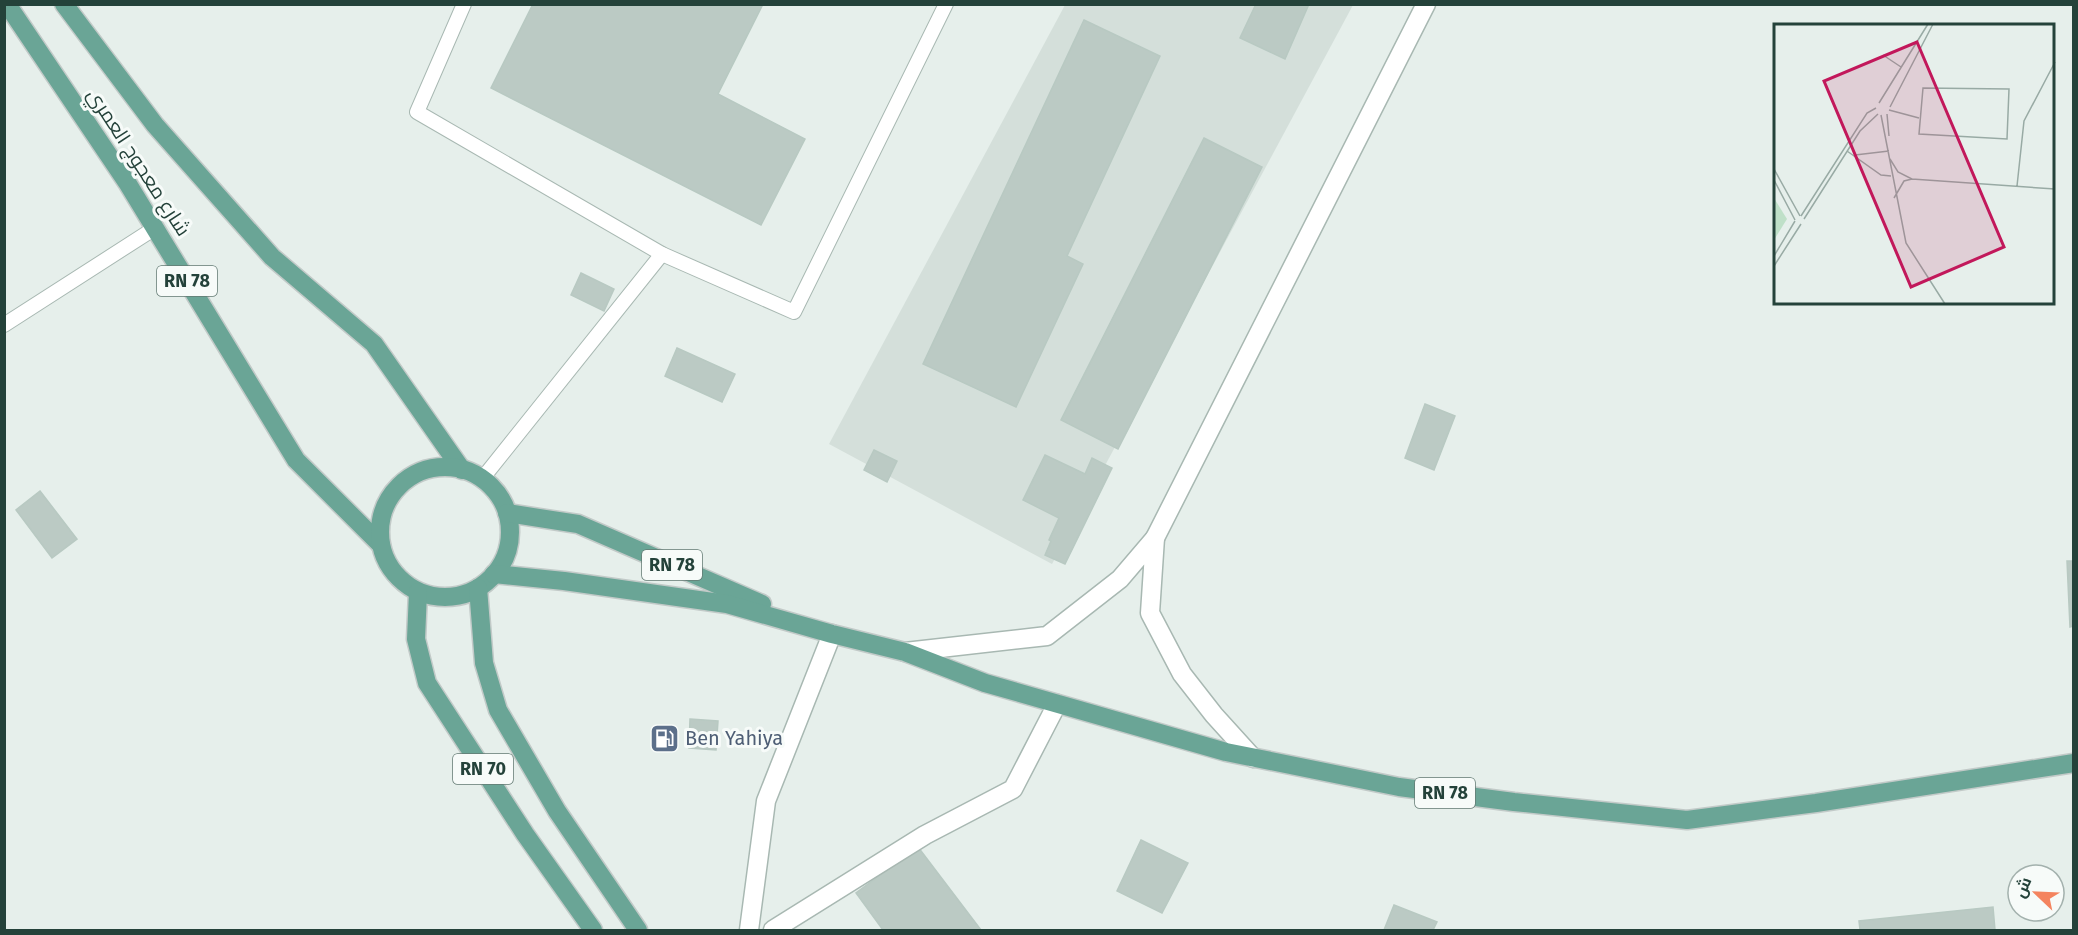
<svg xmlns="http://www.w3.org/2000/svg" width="2078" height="935" viewBox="0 0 2078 935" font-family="'Fira Sans',Cairo,sans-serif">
<rect width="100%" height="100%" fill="#e6efeb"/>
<polygon fill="#d4dfda" points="1065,5 1353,5 1052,564 829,444"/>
<g fill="#bbcac4" stroke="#b8c9c2" stroke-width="1.5">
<polygon points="533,4 763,4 718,94 805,139 761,225 491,88"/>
<polygon points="1256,4 1309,4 1285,59 1240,38"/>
<polygon points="1084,20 1160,56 1067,256 1083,264 1016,407 923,364"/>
<polygon points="1204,138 1262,167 1118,449 1061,420"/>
<polygon points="581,273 614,289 604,311 571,295"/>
<polygon points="677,348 735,374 722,402 665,376"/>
<polygon points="1425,404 1455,416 1434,470 1405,458"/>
<polygon points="874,450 897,461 887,482 864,470"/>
<polygon points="1045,455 1085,474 1092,458 1112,468 1065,564 1045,555 1051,541 1049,540 1059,518 1023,500"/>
<polygon points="40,491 77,539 52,558 16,510"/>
<polygon points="2067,561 2074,561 2074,626 2070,627"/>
<polygon points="690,719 718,721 716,750 689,748"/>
<polygon points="1141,840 1188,863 1162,913 1117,891"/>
<polygon points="918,847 981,930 883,930 856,893"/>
<polygon points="1394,905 1437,922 1433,930 1384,930"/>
<polygon points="1993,907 1995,930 1860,930 1859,921"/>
</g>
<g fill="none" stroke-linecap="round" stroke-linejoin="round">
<defs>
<g id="service">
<polyline points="464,4 417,112 662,254 794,312 946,4"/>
<polyline points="4,325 155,228"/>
<polyline points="482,479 662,254"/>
</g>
<g id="minor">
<polyline points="1155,538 1426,4"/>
<polyline points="905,652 1047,636 1120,579 1155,538 1150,613 1182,674 1214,715 1253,758"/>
<polyline points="749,930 766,801 832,634"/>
<polyline points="773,930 925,835 1013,789 1057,704"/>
</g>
<g id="primary">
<polyline points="7,4 128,184 296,460 381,545"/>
<polyline points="64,4 155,125 272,257 374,344 462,470"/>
<circle cx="445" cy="532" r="65"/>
<polyline points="507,513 578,524 762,604"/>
<polyline points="494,574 564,581 727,604 832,634 905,652 985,683 1226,752 1399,787 1514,802 1687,820 1816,803 2074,763"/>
<polyline points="478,588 484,663 498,710 557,811 638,930"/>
<polyline points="418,592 416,639 427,683 525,834 593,930"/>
</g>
</defs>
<use href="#service" stroke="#a8b8b2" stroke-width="16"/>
<use href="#minor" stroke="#a8b8b2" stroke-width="21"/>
<use href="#primary" stroke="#c2cac8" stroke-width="21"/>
<use href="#service" stroke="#fff" stroke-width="14"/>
<use href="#minor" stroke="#fff" stroke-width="18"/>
<use href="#primary" stroke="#6aa596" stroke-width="18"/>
</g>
<defs>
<symbol id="fuel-square" viewBox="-11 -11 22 22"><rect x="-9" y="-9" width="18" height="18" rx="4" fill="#5c6f8a" stroke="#f7fbf9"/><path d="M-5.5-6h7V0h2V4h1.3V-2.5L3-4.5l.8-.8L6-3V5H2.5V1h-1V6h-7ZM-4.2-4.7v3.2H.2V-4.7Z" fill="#fff"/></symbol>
</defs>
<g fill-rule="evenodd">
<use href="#fuel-square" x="648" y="722" width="33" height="33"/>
</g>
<g text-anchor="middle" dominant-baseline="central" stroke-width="6" stroke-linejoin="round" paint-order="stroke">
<g fill="#f7fbf9" stroke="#637a73" stroke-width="1.5">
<rect x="157" y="266" width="60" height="30" rx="4.5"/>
<rect x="642" y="550" width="60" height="30" rx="4.5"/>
<rect x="453" y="754" width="60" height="30" rx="4.5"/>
<rect x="1415" y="778" width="60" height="30" rx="4.5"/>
</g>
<g font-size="18" font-weight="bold" fill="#24423a">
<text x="187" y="281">RN 78</text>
<text x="672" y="565">RN 78</text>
<text x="483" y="769">RN 70</text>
<text x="1445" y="793">RN 78</text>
</g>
<g font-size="20" fill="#24423a" stroke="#f7fbf9">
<text transform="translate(139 162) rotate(57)">شارع معجوج العمري</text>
</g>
<g font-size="20" fill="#4e5e75" stroke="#f7fbf9" text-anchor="start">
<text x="685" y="738">Ben Yahiya</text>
</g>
</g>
<g transform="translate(1774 24)">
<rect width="280" height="280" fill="#e6efeb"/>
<path d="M0 174 13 195 0 216Z" fill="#bfe0c8"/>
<path fill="none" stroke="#98aaa4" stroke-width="1.5" d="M109 31 127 43M149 64 235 65 233 115 145 110ZM105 79 154 0M116 83 159 0M115 86 145 94M113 90 115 112M107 91 132 219 171 280M73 127 107 151 117 152M81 131 115 127M116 135 124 148 138 155 130 157 120 174M0 145 26 192M138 155 281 165M0 156 21 196M243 162 250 97 281 38M27 192 93 89 102 84M30 195 86 107 104 90M0 232 21 197M0 242 27 200"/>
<path fill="#c2185b" fill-opacity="0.15" stroke="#c2185b" stroke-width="3" d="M143 18 230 223 137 263 50 57Z"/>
<rect width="280" height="280" fill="none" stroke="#24423a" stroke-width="3"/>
</g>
<rect width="2078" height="935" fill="none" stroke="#24423a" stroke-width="12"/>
<g transform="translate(2036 893) rotate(293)"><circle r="28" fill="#f7fbf9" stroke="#a3b1ad" stroke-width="1.5"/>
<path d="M0-4.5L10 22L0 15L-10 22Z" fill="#f4845f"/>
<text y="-9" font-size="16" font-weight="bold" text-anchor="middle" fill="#24423a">ش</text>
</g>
</svg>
